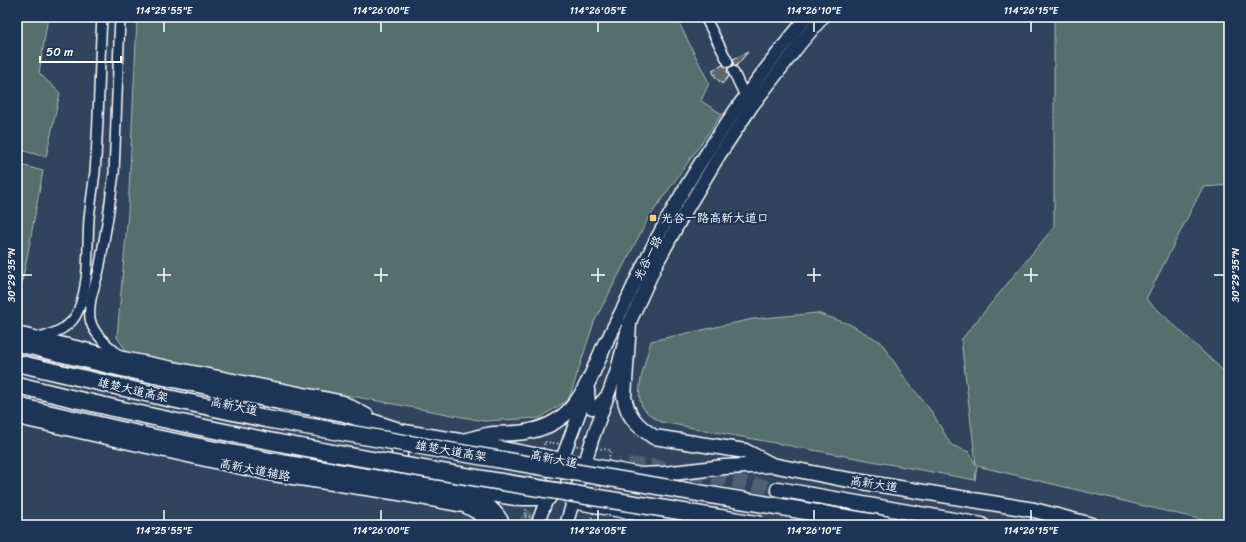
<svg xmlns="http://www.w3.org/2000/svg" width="1246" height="542" viewBox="0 0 1246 542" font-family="Sriracha,'LXGW WenKai TC',sans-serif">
<rect width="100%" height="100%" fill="#31445d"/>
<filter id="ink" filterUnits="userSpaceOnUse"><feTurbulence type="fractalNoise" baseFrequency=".025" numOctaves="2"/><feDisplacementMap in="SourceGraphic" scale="8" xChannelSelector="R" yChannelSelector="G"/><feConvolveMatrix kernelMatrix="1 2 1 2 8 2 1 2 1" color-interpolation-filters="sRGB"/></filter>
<g filter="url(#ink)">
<g fill="#556f6c" stroke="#aab7b6">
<polygon points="17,17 48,17 39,73 60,93 46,157 17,149"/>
<polygon points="139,17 676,17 709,83 701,101 722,114 648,219 594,322 569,399 540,418 484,421 128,354 117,337 128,213 137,19"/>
<path d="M1054 17H1229V185L1203 187 1146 299 1229 376V525H1224L977 466 975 480 661 422C654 418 646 413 642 406 634 391 647 357 651 341L753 319 817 313 849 324 881 342 906 380 932 412 951 445 969 452 976 465 961 340 1054 227Z"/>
<polygon points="17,164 43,171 26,263 17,304"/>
</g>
<g fill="#5f666b" stroke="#fff">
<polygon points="748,52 736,66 733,65 733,59"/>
<polygon points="723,65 728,68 727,71 729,76 722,84 716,78 712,70"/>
</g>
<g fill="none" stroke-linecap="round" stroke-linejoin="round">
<g stroke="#506075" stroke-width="14" stroke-dasharray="14 7" stroke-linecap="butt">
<polyline points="609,470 632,465 652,466 778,489"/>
<path d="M524 525C541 501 565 488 589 474"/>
</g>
<defs>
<g id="street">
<path d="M120 17 114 173C110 206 105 238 99 270 95 286 88 301 90 318 92 335 111 347 122 358"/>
<polyline points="705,17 728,62"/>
<polyline points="733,71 745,96"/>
<path d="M40 338C55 333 72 327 78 311 90 283 87 248 89 218 91 203 93 187 95 172 99 121 99 69 102 17"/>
</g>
<g id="secondary">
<polyline points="17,333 123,358 343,402 367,415"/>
<path d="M603 351C609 334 618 319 625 304 671 200 734 104 807 17"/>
<polyline points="588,391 589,405 592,408 597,407 606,397"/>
<polyline points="17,418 273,475 399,494 464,506 477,513 488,525"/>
<polyline points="537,525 588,390"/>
<polyline points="566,525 592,440 617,370 629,324 656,265 681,219 720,154 752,106 800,44 823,17"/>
</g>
<g id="primary">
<path d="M629 324 624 396C627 416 637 426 654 437L745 451 770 464"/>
<polyline points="386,429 460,441 641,475 664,474 724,467 772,465 838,478 1034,510 1092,525"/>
<path d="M467 440C475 438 485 435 494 434 506 433 519 434 530 431 578 422 588 381 606 342"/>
<polyline points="384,466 396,461 400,455 398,447 388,436"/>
<polyline points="778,489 982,525"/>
<polyline points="572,501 702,525"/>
</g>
<g id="highway">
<polyline points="17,343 126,369 284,402 344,413 396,430"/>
<polyline points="17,406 151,437 275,462 465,493 491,493 516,497 548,497"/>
<path d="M467 494C482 502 494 509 502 525"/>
</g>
</defs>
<use href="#street" stroke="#fff" stroke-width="12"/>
<use href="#secondary" stroke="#fff" stroke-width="15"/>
<use href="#primary" stroke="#fff" stroke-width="17"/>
<use href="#highway" stroke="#fff" stroke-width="19"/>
<polygon stroke="#fff" stroke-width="2" stroke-dasharray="1 3" stroke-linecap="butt" points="545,442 611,450 590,524 524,516"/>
<use href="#street" stroke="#1d3557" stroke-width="9"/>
<use href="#secondary" stroke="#1d3557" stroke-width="12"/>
<use href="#primary" stroke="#1d3557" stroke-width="14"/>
<use href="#highway" stroke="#1d3557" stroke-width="16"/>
<defs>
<g id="highway-bridge">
<polyline points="17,363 163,397 266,419 461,453 888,525"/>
<path d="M17 385C97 405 178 423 259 439 426 472 594 496 762 525"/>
</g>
</defs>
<use href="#highway-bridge" stroke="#fff" stroke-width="19" stroke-linecap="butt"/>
<use href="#highway-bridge" stroke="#1d3557" stroke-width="16"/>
</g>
</g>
<path fill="none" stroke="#fff" stroke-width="1.5" d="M164 22V32M381 22V32M598 22V32M814 22V32M1031 22V32M164 268V282M381 268V282M598 268V282M814 268V282M1031 268V282M22 275H32M157 275H171M374 275H388M591 275H605M807 275H821M1024 275H1038M1214 275H1224M164 510V520M381 510V520M598 510V520M814 510V520M1031 510V520"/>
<rect fill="#ffd166" stroke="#1d3557" stroke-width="1.5" x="649" y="214" width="8" height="8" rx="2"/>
<g text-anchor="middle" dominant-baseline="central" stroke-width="4" stroke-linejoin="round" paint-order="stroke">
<g font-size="12" fill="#fff" stroke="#1d3557" text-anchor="start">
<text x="661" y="218">光谷一路高新大道口</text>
</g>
<g font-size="12" fill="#fff" stroke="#1d3557">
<text transform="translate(648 258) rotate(-63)">光谷一路</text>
<text transform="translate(133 390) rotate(13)">雄楚大道高架</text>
<text transform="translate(234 406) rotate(12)">高新大道</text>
<text transform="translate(451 451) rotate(10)">雄楚大道高架</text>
<text transform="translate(554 459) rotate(11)">高新大道</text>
<text transform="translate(255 470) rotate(11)">高新大道辅路</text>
<text transform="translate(874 484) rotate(9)">高新大道</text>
</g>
</g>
<rect width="1246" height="542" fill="none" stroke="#1d3557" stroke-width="44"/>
<path d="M40 56v6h81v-6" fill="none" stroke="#ffffff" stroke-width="2"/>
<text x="46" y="56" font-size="12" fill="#ffffff" stroke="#1d3557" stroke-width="3" paint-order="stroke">50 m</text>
<rect x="22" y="22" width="1202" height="498" fill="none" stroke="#fff" stroke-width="1.5"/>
<g font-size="10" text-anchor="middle" fill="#fff">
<text x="164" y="14">114°25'55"E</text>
<text x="381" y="14">114°26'00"E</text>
<text x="598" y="14">114°26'05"E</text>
<text x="814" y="14">114°26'10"E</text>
<text x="1031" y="14">114°26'15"E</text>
<text transform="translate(11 275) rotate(-90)" y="4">30°29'35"N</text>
<text transform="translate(1235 275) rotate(-90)" y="4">30°29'35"N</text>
<text x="164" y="534">114°25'55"E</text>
<text x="381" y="534">114°26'00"E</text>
<text x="598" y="534">114°26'05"E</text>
<text x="814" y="534">114°26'10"E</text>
<text x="1031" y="534">114°26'15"E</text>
</g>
</svg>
